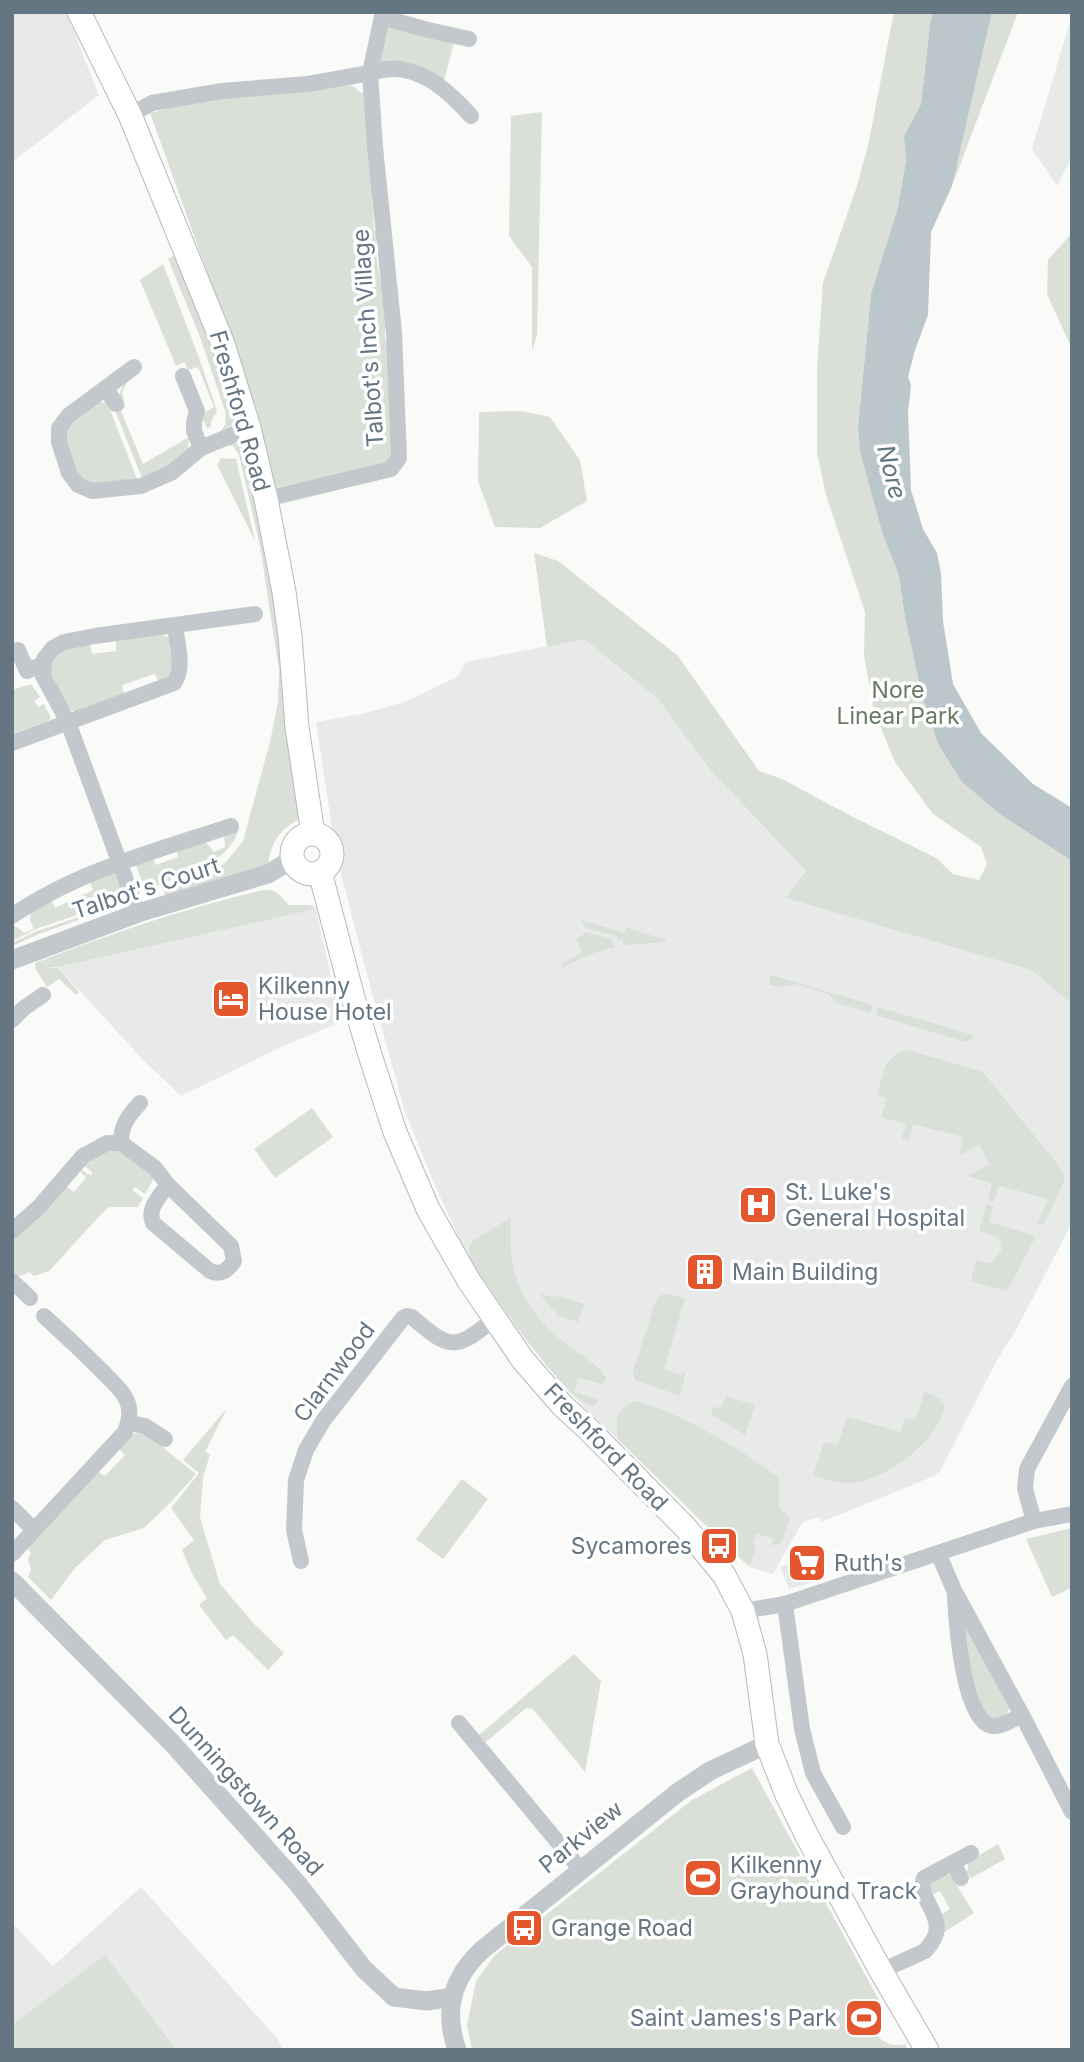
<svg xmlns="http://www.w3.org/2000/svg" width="1084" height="2062" viewBox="0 0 1084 2062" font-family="Inter,sans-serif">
<rect width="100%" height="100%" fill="#fafaf8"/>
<g fill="#e8e9e9">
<polygon points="12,12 66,12 99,95 12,162"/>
<polygon points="1072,15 1072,157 1057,186 1032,149"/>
<polygon points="584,639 658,699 711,771 806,871 787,898 1031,970 1072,1004 1072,1223 1016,1330 997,1360 940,1471 934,1476 821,1522 819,1517 802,1523 773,1574 750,1567 738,1557 569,1392 516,1328 470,1261 436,1188 405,1112 365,967 336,854 316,722 367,713 407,701 457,677 466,662"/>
<polygon points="316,909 341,1022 285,1045 181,1096 143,1060 58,967"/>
<polygon points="807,1551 813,1569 811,1577 813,1582 789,1589 780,1566 801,1562 799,1553"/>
<polygon points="141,1887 276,2037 284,2050 12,2050 12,1923 53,1966"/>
</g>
<g fill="#dadfd7">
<polygon points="894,12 933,12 930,24 921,104 904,136 906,161 898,207 871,294 858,427 860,452 882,532 899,576 905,617 939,746 962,782 1001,815 1072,861 1072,1004 1031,970 786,898 806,871 711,771 658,699 584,639 547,647 534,553 558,561 678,656 759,771 782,779 851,816 936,858 953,874 979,880 987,864 981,847 933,814 895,762 874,711 864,655 865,612 826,495 817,453 817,368 823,283 856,189 868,146"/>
<polygon points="992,12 1018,12 952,186"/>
<polygon points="386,24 455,39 444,81 380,65"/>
<polygon points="347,85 353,86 361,93 363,92 367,97 374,230 378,232 379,237 375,243 377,261 389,327 385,331 385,340 390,343 395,445 390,462 377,466 271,489 257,411 150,113 207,99"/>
<polygon points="542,112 537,335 532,351 532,267 509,236 511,116"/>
<polygon points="1072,233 1072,349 1047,294 1048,260"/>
<polygon points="178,253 197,299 236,420 233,425 221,431 225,425 226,414 200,337 168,259"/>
<polygon points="163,264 198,355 217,411 211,422 211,427 207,428 201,415 214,407 198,367 188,370 185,362 176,366 140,280"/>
<polygon points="129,379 122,392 125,407 121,411 143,464 189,437 188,449 167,467 142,478 114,408 123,385"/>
<path d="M100 402 107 403 110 410 137 479 89 484C78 475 75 469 71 456 57 420 72 420 100 402Z"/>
<polygon points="521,411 550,417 580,460 587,501 540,528 495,527 478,481 479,412"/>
<path d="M235 442 245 449 267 538 302 818C280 828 269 844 268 869L166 898 164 891 207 874 218 868 227 861 243 841 270 742 278 702 279 670 260 546 239 455 233 446H227Z"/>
<polygon points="221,458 236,459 255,541 217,465"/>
<path d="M161 635 169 637C174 648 175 666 172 677L159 683 155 674 122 685 125 697 76 713 67 707 49 673 53 657 68 648 90 644 92 654 116 651V640Z"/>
<polygon points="31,684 40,697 34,701 38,707 44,704 51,718 48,721 12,734 12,690"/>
<path d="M233 828 239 829C228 864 186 874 156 886L150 882 142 881 135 863 152 855 156 865 178 857 176 848 204 840 214 852 225 847 224 834Z"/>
<polygon points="114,873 119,877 123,896 118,906 39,934 12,946 12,943 37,931 115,905 120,895 118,890 115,891 108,904 36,929 12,941 12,925 19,928 24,933 34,929 30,920 31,912 51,899 55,908 93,890 89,880"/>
<path d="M263 890C277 888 280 896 289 905H311L316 909 58 967 47 968H58L79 992 76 995 59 979 47 987 35 968V963C109 934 185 908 263 890Z"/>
<polygon points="581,920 625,933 627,928 666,940 666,942 624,945 623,940 618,940 617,936 586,928"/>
<polygon points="587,932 612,939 614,947 591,954 563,967 561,965 582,952 576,939"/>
<polygon points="771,975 873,1005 870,1013 837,1003 829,994 795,984 782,987 770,985 769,981"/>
<polygon points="878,1007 973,1035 971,1040 965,1042 876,1015"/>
<path d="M908 1050 983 1072 1058 1165 1063 1173 1064 1181 1044 1224H1037L1048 1199 999 1186 994 1202 988 1200 992 1183 967 1176 990 1164 979 1145 959 1156 963 1137 913 1124 908 1141 902 1138 906 1124 881 1117 887 1098 877 1095C884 1073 883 1056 908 1050Z"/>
<polygon points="312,1108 333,1137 275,1178 254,1149"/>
<path d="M120 1148 154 1178 145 1194 135 1187 132 1190 143 1198 138 1207H110L106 1209 49 1271 34 1276 29 1272C22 1276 19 1277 12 1273V1240L49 1205 66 1186 74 1192 86 1178 79 1170 80 1168 87 1174 92 1175V1172L83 1165 94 1155Z"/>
<path d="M986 1204 993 1206 989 1222 1032 1235 1035 1238 1007 1291 972 1282 971 1279 976 1260 991 1264 1001 1251C1003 1235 991 1235 979 1231Z"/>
<path d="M511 1217C507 1277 522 1309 569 1346 582 1356 599 1364 606 1379L602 1384 579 1378 575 1392 599 1400 593 1406C565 1403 489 1287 471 1260L469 1249 471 1242Z"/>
<polygon points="540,1294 554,1297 558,1296 584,1304 578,1322 558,1316"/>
<polygon points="666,1294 685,1298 664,1369 681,1375 683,1371 685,1374 680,1396 635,1380 633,1372 656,1300 659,1296"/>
<path d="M925 1392 939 1398 945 1404C939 1441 888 1479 852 1483 839 1484 825 1479 813 1476L824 1442 838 1445 847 1417 901 1432 905 1418 915 1419Z"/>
<polygon points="726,1396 755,1405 745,1435 711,1414 713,1407 720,1408 723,1405"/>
<path d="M636 1401C686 1415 737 1447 779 1478V1508L790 1517 782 1542 772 1546 773 1538 756 1534 753 1544 756 1545 750 1566 738 1557 618 1439C615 1419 616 1409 636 1401Z"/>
<polygon points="227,1408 205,1452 210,1454 203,1478 200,1518 220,1584 253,1623 284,1653 268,1670 233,1635 226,1640 199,1605 207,1598 193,1575 182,1550 194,1540 171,1508 199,1473 183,1460"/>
<polygon points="136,1433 146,1434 196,1474 171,1502 144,1528 105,1540 75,1568 51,1600 28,1577 31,1569 28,1559 31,1553 27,1547 97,1471 105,1476 125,1455 118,1448 130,1435"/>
<polygon points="462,1479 488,1499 443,1559 416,1539"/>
<polygon points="1072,1528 1072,1587 1052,1597 1026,1539"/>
<path d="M964 1619 1011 1704 1007 1714 995 1720 985 1716C973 1681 966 1656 964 1619Z"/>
<polygon points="574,1654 601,1681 585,1772 533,1709 526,1708 486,1742 479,1735"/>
<path d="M752 1768 879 2000C875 2004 871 2009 870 2015 869 2034 888 2050 905 2044L908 2050H472L467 2025 476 1981 495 1955 692 1800Z"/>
<polygon points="998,1844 1005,1859 971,1878 967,1872 969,1861"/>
<polygon points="946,1874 950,1875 974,1913 943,1933 942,1914 950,1909 940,1891 932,1895 929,1883"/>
<polygon points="105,1955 176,2050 12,2050 12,2025"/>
</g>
<polygon fill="#bbc7cb" points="933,12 992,12 952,186 931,232 928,315 915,350 908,377 911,385 908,412 911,490 923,529 937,553 941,574 943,621 953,684 981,733 1033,784 1072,808 1072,861 1001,815 962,782 939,746 923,699 905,617 899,576 882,532 860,452 858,427 871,294 898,207 906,161 904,136 921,104 930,24"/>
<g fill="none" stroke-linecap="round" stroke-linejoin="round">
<defs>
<g id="secondary">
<polyline points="79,12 130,115 223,344 249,428 266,499 284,592 290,636 297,727 313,834"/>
<circle cx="312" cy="854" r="20"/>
<polyline points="320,872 352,994 370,1055 395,1132 428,1209 469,1281 523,1360 562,1405 587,1428 685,1527 724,1575 743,1611 755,1654 767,1744 787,1795 807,1836 881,1971 927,2050"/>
</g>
</defs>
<use href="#secondary" stroke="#b3babf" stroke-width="25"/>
<g stroke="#c3c8cc" stroke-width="16">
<path d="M383 12 370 73C412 58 444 86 471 116"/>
<polyline points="382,17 424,29 469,39"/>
<polyline points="130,115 152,103 222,91 308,84 370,73 375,147 394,332 399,458 391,469 266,499"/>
<polyline points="134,367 68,416 59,428 59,442 69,473 78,485 92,491 141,486 171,473 201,448 249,428"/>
<polyline points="183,376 197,411 194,422 194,431 201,448"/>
<polyline points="106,389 116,404"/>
<polyline points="12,652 18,650 27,671 43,664"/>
<path d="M12 743 174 683C185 668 177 644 175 626"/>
<polyline points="138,913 68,722 43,676 44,659 53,648 64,642 95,636 255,614"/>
<path d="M12 916C77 871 156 851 231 826"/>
<polyline points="12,1020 24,1008 43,995"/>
<path d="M121 1143C121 1125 128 1116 140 1103"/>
<path d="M12 1231 39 1207 83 1156 107 1143H121L155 1168 168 1185 231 1246 234 1261C228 1270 221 1276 210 1271L153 1223C147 1208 159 1197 168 1185"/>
<polyline points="12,1281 30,1298"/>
<polyline points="129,1423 145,1426 165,1439"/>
<polyline points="12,1508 34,1530"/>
<polyline points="1034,1521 1025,1489 1027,1469 1072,1386"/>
<polyline points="938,1553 954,1590 1022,1715 1072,1812"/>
<path d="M12 1554 125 1432C129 1421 132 1410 126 1399 122 1390 112 1382 105 1374 85 1354 65 1335 44 1316"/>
<path d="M301 1561 294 1530 296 1480 306 1450 323 1421 403 1318 407 1316 412 1317C450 1350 455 1351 494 1319"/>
<path d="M955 1596C956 1620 963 1722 992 1726 1001 1727 1014 1719 1022 1715"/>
<polyline points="785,1604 802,1729 813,1773 843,1827"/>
<polyline points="743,1611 785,1604 1034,1521 1072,1514"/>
<polyline points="459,1723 581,1870"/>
<polyline points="953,1863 961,1878"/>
<path d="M881 1971 925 1951C956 1919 915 1903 924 1878L971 1853"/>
</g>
<g stroke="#c3c8cc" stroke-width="19">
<polyline points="12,960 138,913 268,874 293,859"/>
<polyline points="12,1581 172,1743 298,1884 364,1969 394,1997 427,2001 453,1997"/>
<path d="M457 2050C443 2010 452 1978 482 1950L677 1793 710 1771 767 1744"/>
</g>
<use href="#secondary" stroke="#fff" stroke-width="23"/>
</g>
<defs>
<symbol id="hotel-square" viewBox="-11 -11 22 22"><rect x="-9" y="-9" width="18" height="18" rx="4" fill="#e4572e" stroke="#fff"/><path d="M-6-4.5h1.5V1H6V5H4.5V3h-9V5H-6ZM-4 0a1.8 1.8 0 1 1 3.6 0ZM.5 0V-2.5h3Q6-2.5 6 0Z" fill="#fff"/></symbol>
<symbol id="hospital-square" viewBox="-11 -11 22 22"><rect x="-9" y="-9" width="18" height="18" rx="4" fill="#e4572e" stroke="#fff"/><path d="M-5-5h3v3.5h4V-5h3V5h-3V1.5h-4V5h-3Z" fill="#fff"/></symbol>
<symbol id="building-square" viewBox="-11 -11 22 22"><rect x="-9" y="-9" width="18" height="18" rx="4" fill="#e4572e" stroke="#fff"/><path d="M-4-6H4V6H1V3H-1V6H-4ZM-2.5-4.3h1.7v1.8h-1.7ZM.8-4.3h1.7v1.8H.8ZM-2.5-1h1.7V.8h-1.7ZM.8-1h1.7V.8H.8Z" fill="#fff"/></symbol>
<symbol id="bus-square" viewBox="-11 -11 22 22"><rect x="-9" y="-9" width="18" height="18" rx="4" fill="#e4572e" stroke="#fff"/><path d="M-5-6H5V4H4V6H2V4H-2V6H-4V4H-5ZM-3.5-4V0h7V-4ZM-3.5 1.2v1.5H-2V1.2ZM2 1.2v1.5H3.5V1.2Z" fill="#fff"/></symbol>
<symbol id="supermarket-square" viewBox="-11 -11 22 22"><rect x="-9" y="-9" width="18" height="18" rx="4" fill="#e4572e" stroke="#fff"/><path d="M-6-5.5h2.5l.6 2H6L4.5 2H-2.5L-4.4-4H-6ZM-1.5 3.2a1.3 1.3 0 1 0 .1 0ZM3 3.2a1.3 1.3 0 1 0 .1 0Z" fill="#fff"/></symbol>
<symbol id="stadium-square" viewBox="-11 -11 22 22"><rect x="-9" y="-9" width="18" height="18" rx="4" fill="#e4572e" stroke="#fff"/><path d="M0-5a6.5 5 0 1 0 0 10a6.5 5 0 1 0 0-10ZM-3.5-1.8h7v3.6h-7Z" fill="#fff"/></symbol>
</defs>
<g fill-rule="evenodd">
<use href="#hotel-square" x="209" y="977" width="44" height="44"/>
<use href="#hospital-square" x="736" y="1183" width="44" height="44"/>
<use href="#building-square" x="683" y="1250" width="44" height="44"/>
<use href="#bus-square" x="697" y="1524" width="44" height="44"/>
<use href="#supermarket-square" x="785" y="1541" width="44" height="44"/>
<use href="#stadium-square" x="681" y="1856" width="44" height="44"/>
<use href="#bus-square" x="502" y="1906" width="44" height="44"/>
<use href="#stadium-square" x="842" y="1996" width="44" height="44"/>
</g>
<g text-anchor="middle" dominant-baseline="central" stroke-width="7" stroke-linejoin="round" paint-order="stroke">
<g font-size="23" fill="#657683" stroke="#fff">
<text transform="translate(368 338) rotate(-94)">Talbot's Inch Village</text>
<text transform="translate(240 411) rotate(74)">Freshford Road</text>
<text transform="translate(146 888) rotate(-18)">Talbot's Court</text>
<text transform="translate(334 1372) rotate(-53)">Clarnwood</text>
<text transform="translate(606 1447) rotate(46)">Freshford Road</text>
<text transform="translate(246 1791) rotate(48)">Dunningstown Road</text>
<text transform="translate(581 1837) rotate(-39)">Parkview</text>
</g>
<g font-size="23" fill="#687a64" stroke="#fff">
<text x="898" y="690">Nore<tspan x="898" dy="26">Linear Park</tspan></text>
</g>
<g font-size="23" fill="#657683" stroke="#fff" text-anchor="start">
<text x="258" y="986">Kilkenny<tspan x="258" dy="26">House Hotel</tspan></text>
<text x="785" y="1192">St. Luke's<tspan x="785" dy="26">General Hospital</tspan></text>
<text x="732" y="1272">Main Building</text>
<text x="692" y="1546" text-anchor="end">Sycamores</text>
<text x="834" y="1563">Ruth's</text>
<text x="730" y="1865">Kilkenny<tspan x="730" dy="26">Grayhound Track</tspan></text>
<text x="551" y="1928">Grange Road</text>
<text x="837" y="2018" text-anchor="end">Saint James's Park</text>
</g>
<g font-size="24" font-style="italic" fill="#60757c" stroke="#fff">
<text transform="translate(892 472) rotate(76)">Nore</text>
</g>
</g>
<rect width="1084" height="2062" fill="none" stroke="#657683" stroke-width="28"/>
</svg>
